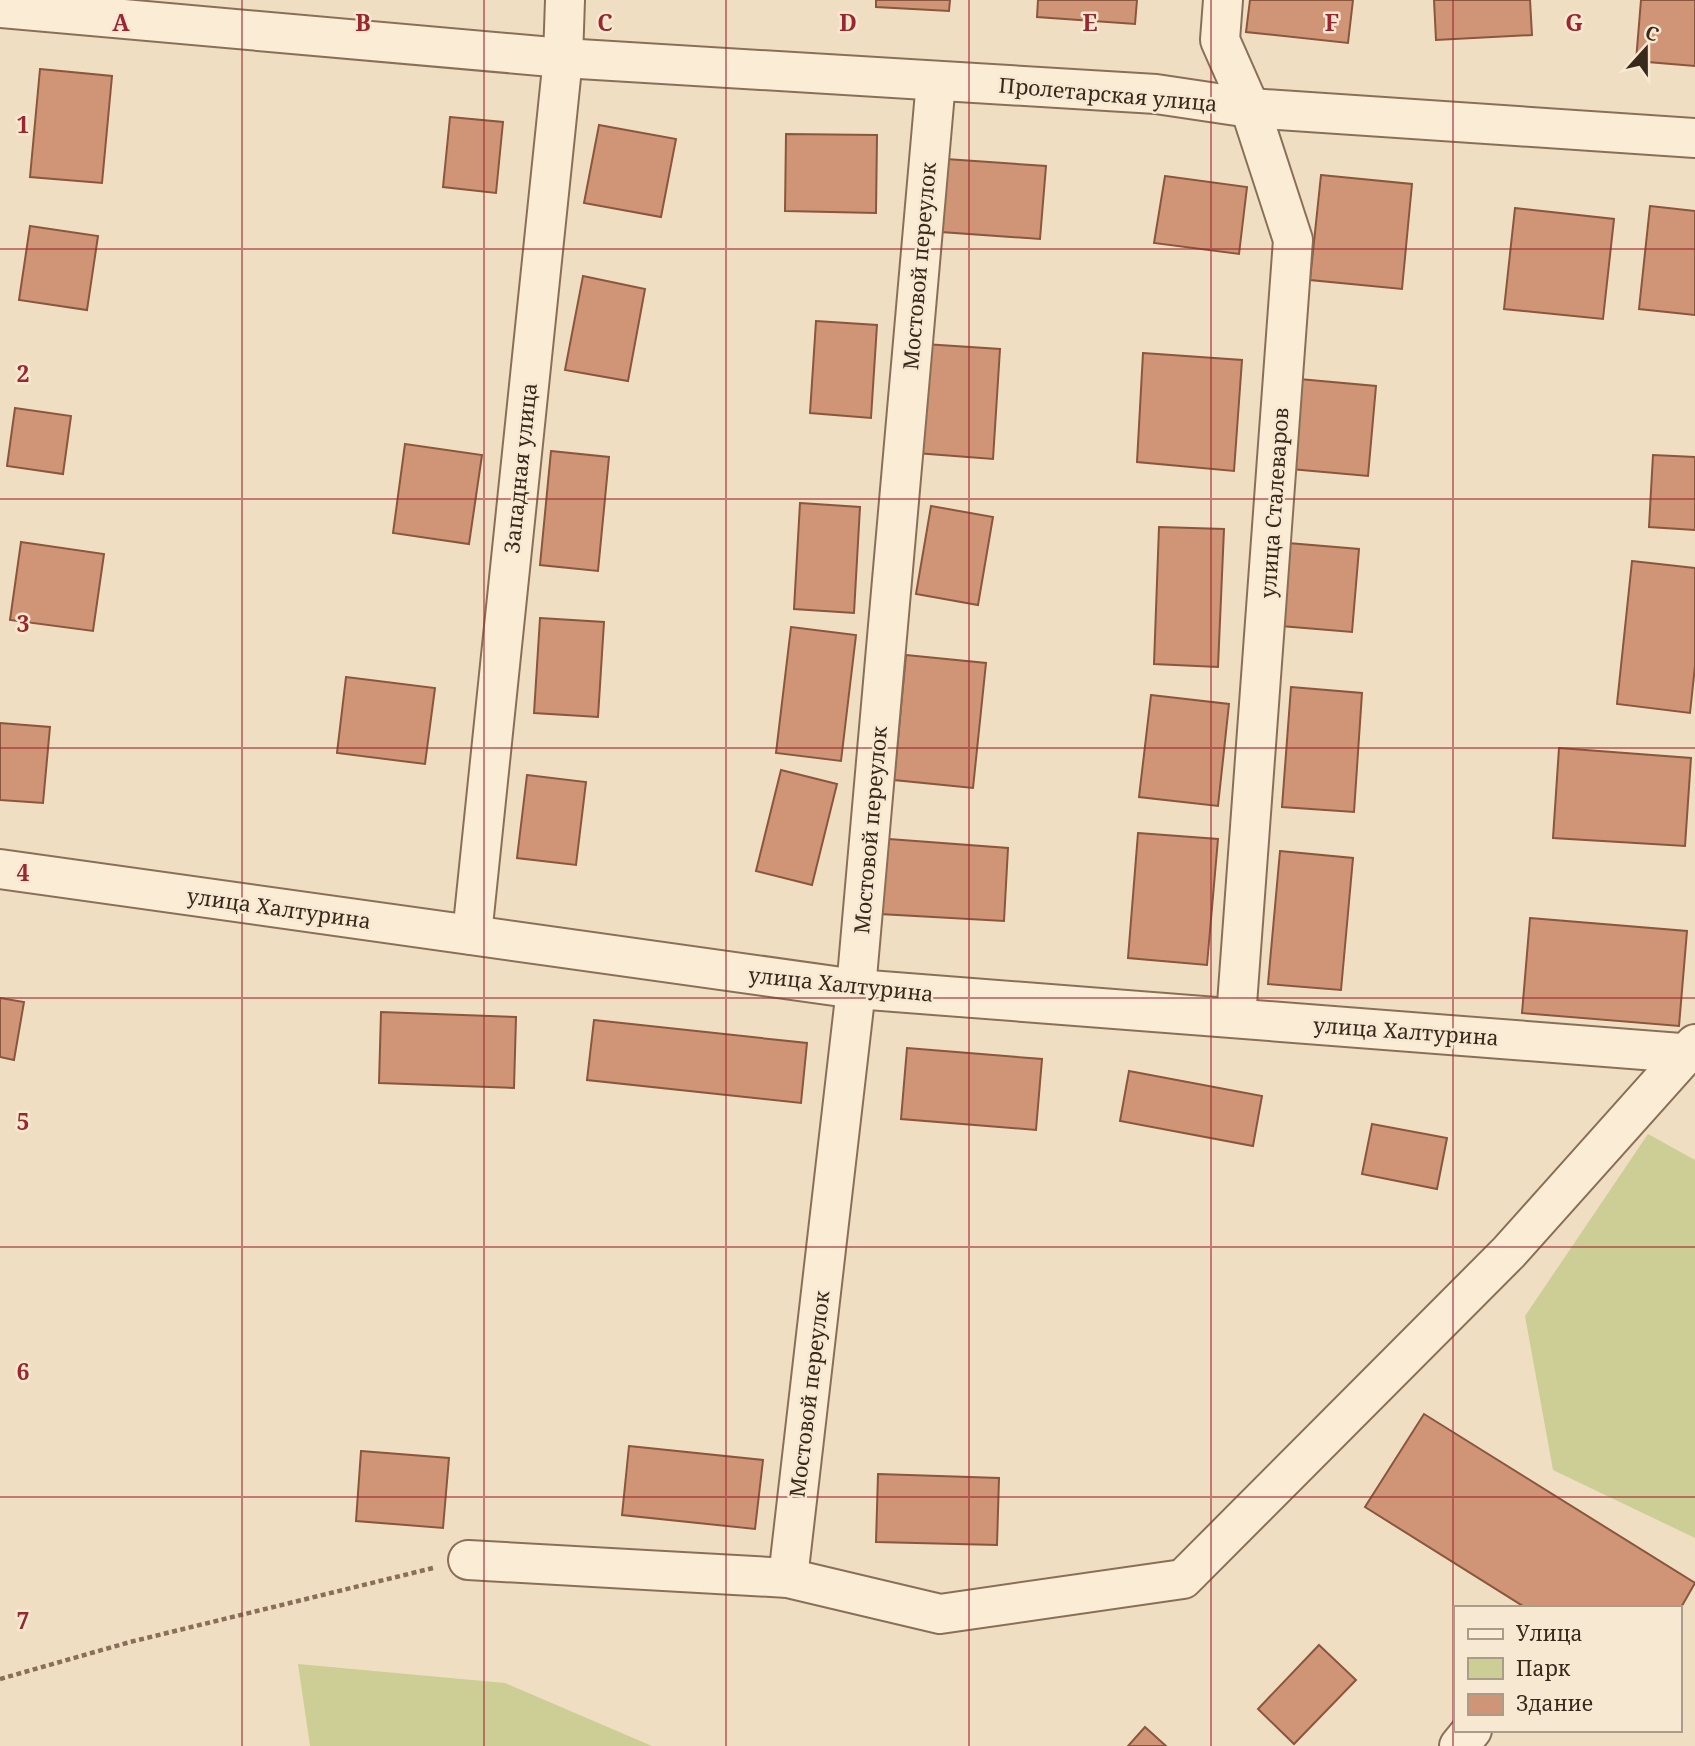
<svg xmlns="http://www.w3.org/2000/svg" width="1695" height="1746" viewBox="0 0 1695 1746" font-family="'Noto Serif',serif">
<rect width="100%" height="100%" fill="#f0dec2"/>
<g fill="#ccce95">
<polygon points="1648,1134 1695,1160 1695,1538 1553,1470 1525,1316"/>
<polygon points="298,1664 505,1683 652,1746 310,1746"/>
</g>
<g fill="#cf9576" stroke="#8a563d" stroke-width="2">
<polygon points="876,0 950,0 949,11 876,7"/>
<polygon points="1038,0 1137,0 1135,24 1037,17"/>
<polygon points="1250,0 1353,0 1348,43 1246,32"/>
<polygon points="1434,0 1530,0 1532,35 1436,40"/>
<polygon points="1641,0 1695,0 1695,66 1636,61"/>
<polygon points="40,69 112,76 102,183 30,177"/>
<polygon points="450,117 503,122 496,193 443,187"/>
<polygon points="599,125 676,139 661,217 584,203"/>
<polygon points="786,134 877,135 876,213 785,211"/>
<polygon points="946,159 1046,166 1040,239 941,232"/>
<polygon points="1321,175 1412,184 1402,289 1310,280"/>
<polygon points="1165,176 1247,187 1239,254 1154,243"/>
<polygon points="1650,206 1695,211 1695,315 1639,309"/>
<polygon points="1515,208 1614,219 1603,319 1504,309"/>
<polygon points="30,226 98,236 87,310 19,300"/>
<polygon points="583,276 645,289 628,381 565,370"/>
<polygon points="816,321 877,325 871,418 810,413"/>
<polygon points="924,344 1000,349 993,459 916,453"/>
<polygon points="1143,353 1242,360 1234,471 1137,462"/>
<polygon points="1299,379 1376,386 1368,476 1291,469"/>
<polygon points="15,408 71,416 63,474 7,466"/>
<polygon points="405,444 482,455 469,544 393,533"/>
<polygon points="551,451 609,457 598,571 540,565"/>
<polygon points="1653,455 1695,457 1695,530 1649,527"/>
<polygon points="800,503 860,507 854,613 794,609"/>
<polygon points="931,506 993,517 978,605 916,594"/>
<polygon points="1159,527 1224,529 1218,667 1154,664"/>
<polygon points="21,542 104,554 93,631 10,620"/>
<polygon points="1288,543 1359,549 1352,632 1281,626"/>
<polygon points="1632,561 1695,568 1695,666 1690,713 1617,704"/>
<polygon points="540,618 604,622 598,717 534,713"/>
<polygon points="791,627 856,635 841,761 776,753"/>
<polygon points="906,655 986,663 973,788 894,780"/>
<polygon points="346,677 435,688 425,764 337,753"/>
<polygon points="1291,687 1362,693 1354,812 1282,807"/>
<polygon points="1151,695 1229,704 1218,806 1139,797"/>
<polygon points="0,723 50,727 43,803 0,800"/>
<polygon points="1559,748 1691,758 1685,846 1553,838"/>
<polygon points="781,770 837,784 812,885 756,871"/>
<polygon points="527,775 586,782 576,865 517,858"/>
<polygon points="1138,833 1218,839 1207,965 1128,958"/>
<polygon points="889,839 1008,848 1004,921 880,914"/>
<polygon points="1280,851 1353,858 1341,990 1268,984"/>
<polygon points="1530,918 1687,931 1679,1026 1522,1013"/>
<polygon points="0,998 24,1002 14,1060 0,1057"/>
<polygon points="381,1012 516,1017 514,1088 379,1083"/>
<polygon points="594,1020 807,1043 801,1103 587,1080"/>
<polygon points="907,1048 1042,1059 1036,1130 901,1119"/>
<polygon points="1129,1071 1262,1096 1253,1146 1120,1121"/>
<polygon points="1372,1124 1447,1138 1437,1189 1362,1174"/>
<polygon points="1424,1414 1695,1583 1679,1611 1679,1608 1526,1608 1365,1507"/>
<polygon points="629,1446 763,1460 755,1529 622,1515"/>
<polygon points="361,1451 449,1458 443,1528 356,1521"/>
<polygon points="878,1474 999,1478 997,1545 876,1542"/>
<polygon points="1319,1645 1356,1680 1294,1744 1258,1709"/>
<polygon points="1145,1727 1166,1746 1128,1746"/>
</g>
<g fill="none" stroke-linecap="round" stroke-linejoin="round">
<defs>
<g id="minor">
<polyline points="1223,0 1220,40 1250,108 1293,240 1236,1018"/>
<polyline points="0,8 563,58 1156,94 1250,108 1695,138"/>
<polyline points="0,869 856,989 1695,1054"/>
<polyline points="472,935 563,58 565,0"/>
<polyline points="468,1560 788,1578 940,1614 1183,1579 1509,1252 1695,1044"/>
<polyline points="788,1578 856,989 936,81"/>
<polyline points="1459,1746 1472,1730"/>
</g>
</defs>
<use href="#minor" stroke="#8a6f58" stroke-width="42"/>
<polyline stroke="#8a6f58" stroke-width="4.5" stroke-dasharray="5 3.5" stroke-linecap="butt" points="0,1679 130,1642 433,1568"/>
<use href="#minor" stroke="#faecd5" stroke-width="38"/>
</g>
<path fill="none" stroke="#9b262f" stroke-width="2" stroke-opacity="0.55" d="M242 0V1746M484 0V1746M726 0V1746M969 0V1746M1211 0V1746M1453 0V1746M0 249H1695M0 499H1695M0 748H1695M0 998H1695M0 1247H1695M0 1497H1695"/>
<g text-anchor="middle" dominant-baseline="central" stroke-width="5" stroke-linejoin="round" paint-order="stroke">
<g font-size="21" fill="#39291d" stroke="#f7e9d1">
<text transform="translate(1108 94) rotate(5)">Пролетарская улица</text>
<text transform="translate(919 266) rotate(-85)">Мостовой переулок</text>
<text transform="translate(520 468) rotate(-84)">Западная улица</text>
<text transform="translate(1274 503) rotate(-86)">улица Сталеваров</text>
<text transform="translate(870 830) rotate(-85)">Мостовой переулок</text>
<text transform="translate(279 908) rotate(8)">улица Халтурина</text>
<text transform="translate(841 984) rotate(6)">улица Халтурина</text>
<text transform="translate(1406 1031) rotate(4)">улица Халтурина</text>
<text transform="translate(809 1394) rotate(-83)">Мостовой переулок</text>
</g>
</g>
<g font-size="23" text-anchor="middle" font-weight="bold" fill="#9b262f" stroke="#f7e9d1" stroke-width="5" stroke-linejoin="round" paint-order="stroke">
<text x="121" y="31">A</text>
<text x="363" y="31">B</text>
<text x="605" y="31">C</text>
<text x="848" y="31">D</text>
<text x="1090" y="31">E</text>
<text x="1332" y="31">F</text>
<text x="1574" y="31">G</text>
<text x="23" y="133">1</text>
<text x="23" y="382">2</text>
<text x="23" y="632">3</text>
<text x="23" y="881">4</text>
<text x="23" y="1130">5</text>
<text x="23" y="1380">6</text>
<text x="23" y="1629">7</text>
</g>
<rect x="1454" y="1606" width="228" height="126" fill="#f7e9d1" stroke="#ab9c89" stroke-width="2"/>
<rect x="1468" y="1629" width="35" height="10" fill="#faecd5" stroke="#ab9c89" stroke-width="2"/>
<text x="1516" y="1641" font-size="21" fill="#39291d">Улица</text>
<rect x="1468" y="1658" width="35" height="21" fill="#ccce95" stroke="#ab9c89" stroke-width="2"/>
<text x="1516" y="1676" font-size="21" fill="#39291d">Парк</text>
<rect x="1468" y="1694" width="35" height="21" fill="#cf9576" stroke="#ab9c89" stroke-width="2"/>
<text x="1516" y="1711" font-size="21" fill="#39291d">Здание</text>
<g transform="translate(1646 49) rotate(21)" stroke="#f7e9d1" stroke-width="5" paint-order="stroke">
<path d="M0-5L12 26L0 18L-12 26Z" fill="#39291d"/>
<text y="-10" font-size="19" font-weight="bold" text-anchor="middle" fill="#39291d">С</text>
</g>
</svg>
